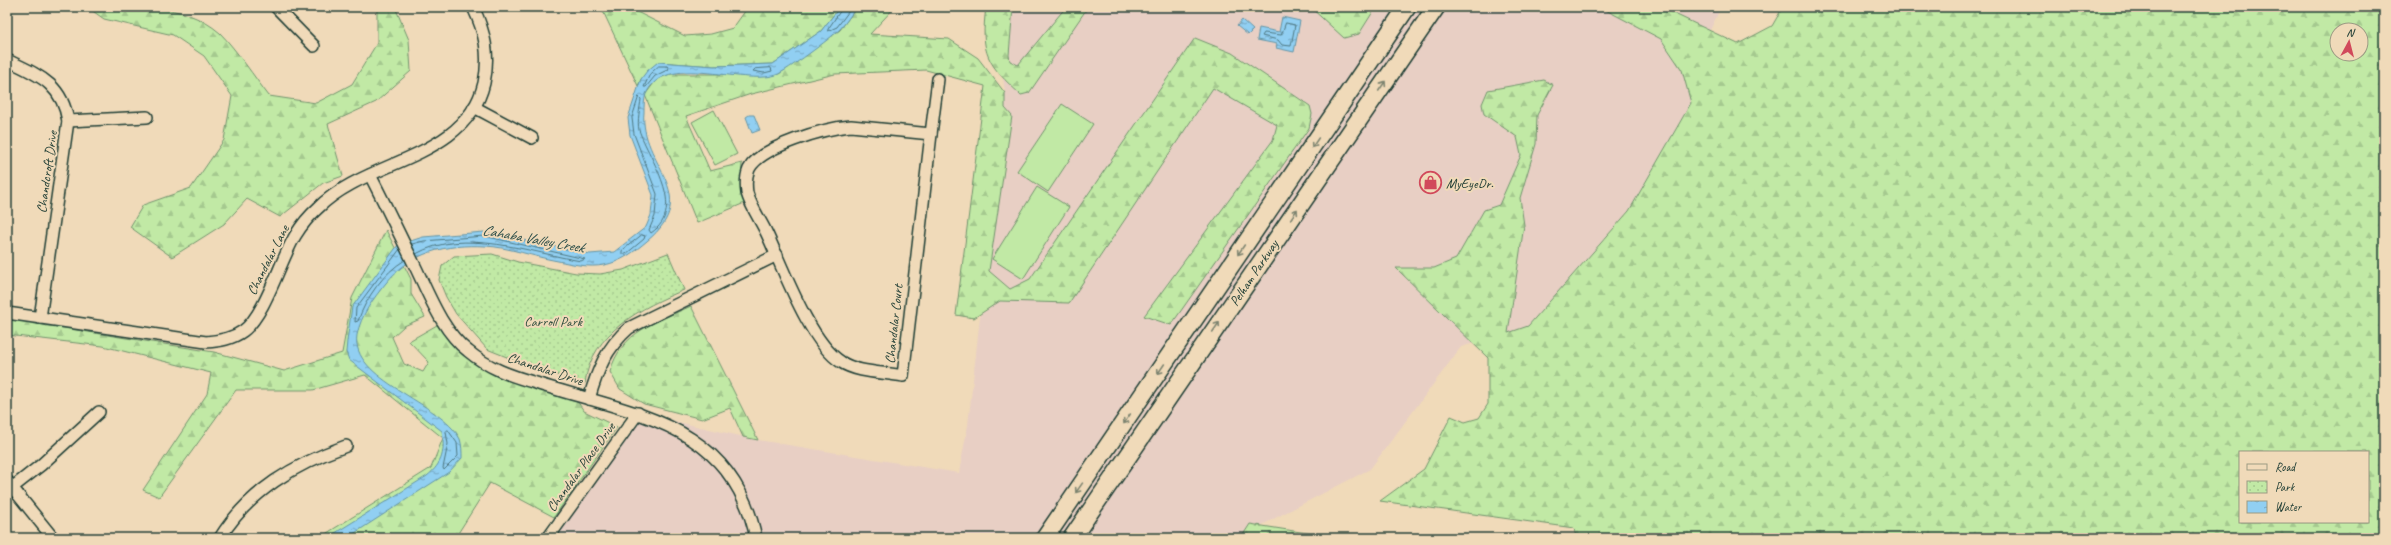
<svg xmlns="http://www.w3.org/2000/svg" width="2391" height="545" viewBox="0 0 2391 545" font-family="Caveat,sans-serif">
<defs>
<pattern id="forest-firs" width="22" height="20" patternUnits="userSpaceOnUse"><rect width="22" height="20" fill="#c1e9a5"/><path d="M5 1l3.5 6h-7zM16 11l3.5 6h-7z" fill="#a5c98f"/></pattern>
<pattern id="park-dots" width="8" height="8" patternUnits="userSpaceOnUse"><rect width="8" height="8" fill="#c1e9a5"/><path d="M2 2h.1M6 6h.1" fill="none" stroke="#a5c98f" stroke-width="1.8" stroke-linecap="round"/></pattern>
<pattern id="water-ripples" width="26" height="14" patternUnits="userSpaceOnUse"><rect width="26" height="14" fill="#91cff2"/><path d="M2 4q2-2 4 0t4 0M15 11q2-2 4 0t4 0" fill="none" stroke="#76a9c5"/></pattern>
</defs>
<rect width="100%" height="100%" fill="#f0dab9"/>
<filter id="ink" filterUnits="userSpaceOnUse"><feTurbulence type="fractalNoise" baseFrequency=".025" numOctaves="2"/><feDisplacementMap in="SourceGraphic" scale="8" xChannelSelector="R" yChannelSelector="G"/><feConvolveMatrix kernelMatrix="1 2 1 2 8 2 1 2 1" color-interpolation-filters="sRGB"/></filter>
<g filter="url(#ink)">
<polygon fill="#e8cfc4" points="1008,7 1721,7 1698,56 1691,103 1629,211 1528,327 1461,347 1370,469 1256,528 1250,538 553,538 638,413 758,440 959,473 968,425 1005,93 1001,62"/>
<g fill="url(#forest-firs)" stroke="#70936c" fill-rule="evenodd">
<path d="M87 7C133 7 183 1 220 33 236 49 255 78 269 96L316 103 352 84 377 43V7H395L409 40 411 71 376 102 328 124 343 176 323 183 280 217 247 199 224 224 172 257 130 227 143 205 191 188 224 140 232 96 204 56 173 35 104 19Z"/>
<polygon points="601,7 627,7 685,36 711,34 733,28 748,7 840,7 821,31 773,64 714,66 658,62 641,79 638,86"/>
<polygon points="857,7 895,7 870,34 949,39 978,58 1005,93 1005,108 1012,116 989,271 1010,289 1030,279 1195,38 1232,53 1310,106 1312,114 1309,128 1171,325 1144,316 1273,140 1277,125 1213,88 1069,303 1000,301 974,318 956,315 985,86 926,70 835,74 751,94 686,116 710,171 742,163 741,181 747,202 697,223 645,95 657,79 670,74 779,74 840,30"/>
<path d="M986 7H1013L1009 55 1010 61 1018 65 1066 7H1088L1029 93 1021 95C987 64 980 54 986 7Z"/>
<polygon points="1310,7 1376,7 1359,34 1344,38"/>
<path d="M1600 7H1660L1738 44 1772 26 1783 7H2384V538H1576L1574 528 1380 501 1424 469 1451 416 1465 422 1479 418 1488 404V358L1396 268H1434L1456 259 1484 210 1499 205 1521 155 1517 137 1484 114 1482 104 1488 90 1544 80 1553 85 1537 115 1536 144 1520 198 1524 225 1508 333 1528 326 1629 211 1691 103 1682 70 1661 39ZM2337 30H2361V54H2337ZM2240 452H2368V522H2240Z"/>
<polygon points="386,230 411,279 411,294 425,317 404,326 392,337 404,364 423,372 429,362 409,341 437,325 461,351 498,377 577,401 584,411 617,427 554,517 490,483 455,538 319,538 431,468 443,438 365,375 313,390 236,390 159,497 143,490 207,394 211,373 103,346 7,335 7,319 214,352 284,371 342,353 352,298"/>
<path d="M691 306 758 440 743 437 730 408 702 419 644 404 620 389 610 372C621 331 657 322 691 306Z"/>
<polygon points="1250,524 1338,538 1241,538"/>
</g>
<path fill="url(#park-dots)" stroke="#70936c" d="M668 253 684 290C642 307 591 333 585 383L539 370 487 349 456 314 446 297 439 280 442 266 454 256 492 254 518 262 576 273 600 274 623 270Z"/>
<g fill="#c1e9a5" stroke="#70936c">
<polygon points="1062,104 1093,124 1048,192 1017,171"/>
<polygon points="714,110 737,154 715,165 692,122"/>
<polygon points="1037,187 1069,207 1023,279 992,259"/>
</g>
<g fill="url(#water-ripples)" stroke="#6395a6">
<path d="M840 7H857C851 14 846 23 840 29 831 38 787 71 776 75 741 86 665 51 646 94 644 99 644 107 644 112 639 164 704 194 647 241 634 252 621 262 604 265 589 268 572 264 558 261 534 257 509 247 485 246 446 244 411 252 386 283 373 299 361 315 357 335 350 380 441 402 460 439 462 445 462 452 462 458L449 472 347 538H327L427 476C443 463 445 451 442 431L349 360 346 352 347 341 352 307 398 245 423 237 484 232 590 254 614 252 646 227 651 215 653 195 630 135 628 118 641 79 647 71 658 62 714 66 773 64 821 31Z"/>
<polygon points="1282,17 1300,21 1294,52 1276,48 1277,44 1257,40 1259,28 1279,32"/>
<polygon points="1242,20 1253,30 1248,35 1237,26"/>
<polygon points="749,115 754,115 760,130 752,133 746,117"/>
</g>
<g fill="none" stroke-linecap="round" stroke-linejoin="round">
<g stroke="#4d7780" stroke-width="1">
<polyline points="843,7 828,29 828,31 837,27 852,7"/>
<polygon points="1286,23 1295,25 1291,46 1282,45 1278,40 1262,36 1264,33 1281,35"/>
<polygon points="659,66 667,66 669,69 655,76 646,87 644,87 650,74"/>
<polygon points="771,68 772,71 764,73 753,71 755,69"/>
<path d="M639 97 641 99C640 108 637 121 639 130 649 159 688 208 651 233L649 230 655 216 657 194 634 134 632 118Z"/>
<polygon points="642,235 645,236 644,239 626,254 622,254 622,251"/>
<path d="M412 244 424 241 484 236 585 259 581 261C533 253 462 227 416 254"/>
<path d="M400 249 356 308 355 322 358 321C366 298 383 273 405 260"/>
<polygon points="448,430 457,443 458,456 444,470 443,468 448,444 446,432"/>
</g>
<defs>
<g id="minor">
<polyline points="276,7 314,46"/>
<path d="M7 60C38 75 62 83 68 121L40 318"/>
<polyline points="474,107 532,138"/>
<polyline points="68,121 147,117"/>
<path d="M851 126 931 134 903 376C883 372 858 373 841 362 810 343 783 268 767 234 761 221 751 207 747 193 746 186 746 176 749 169 761 146 826 128 851 126Z"/>
<polyline points="931,134 938,79"/>
<path d="M370 175C385 204 399 233 413 262 428 292 441 330 468 351 488 368 511 376 536 383 629 414 732 420 756 538"/>
<path d="M7 313 206 342C220 341 232 339 243 331 265 315 280 261 295 236 301 226 309 216 318 208 366 159 466 160 484 83 490 55 485 32 473 7"/>
<path d="M589 399C597 371 606 348 629 328L777 255"/>
<polyline points="7,481 53,538"/>
<polyline points="13,487 41,465 99,412"/>
<path d="M220 538C249 491 295 464 346 446"/>
<polyline points="548,538 638,413"/>
</g>
<g id="primary">
<polyline points="1045,538 1407,7"/>
<polyline points="1072,538 1436,7"/>
</g>
</defs>
<use href="#minor" stroke="#1f3d34" stroke-width="14"/>
<use href="#primary" stroke="#1f3d34" stroke-width="20"/>
<use href="#minor" stroke="#f0dab9" stroke-width="11"/>
<use href="#primary" stroke="#f0dab9" stroke-width="17"/>
</g>
<defs><path id="oneway-shaft" d="M-6 0H5M1.5-3L5.5 0L1.5 3" fill="none" stroke-width="1.6" stroke-linecap="round" stroke-linejoin="round"/></defs>
<g stroke="#7d8470">
<use href="#oneway-shaft" transform="translate(1382 86) rotate(-56)"/>
<use href="#oneway-shaft" transform="translate(1315 143) rotate(124)"/>
<use href="#oneway-shaft" transform="translate(1294 214) rotate(-56)"/>
<use href="#oneway-shaft" transform="translate(1241 250) rotate(124)"/>
<use href="#oneway-shaft" transform="translate(1216 327) rotate(-56)"/>
<use href="#oneway-shaft" transform="translate(1161 369) rotate(124)"/>
<use href="#oneway-shaft" transform="translate(1127 419) rotate(124)"/>
<use href="#oneway-shaft" transform="translate(1079 488) rotate(125)"/>
</g>
</g>
<defs>
<symbol id="shop-ring" viewBox="-11 -11 22 22"><circle r="9.5" fill="#f0dab9" stroke="#d1495b" stroke-width="1.5"/><path d="M-5-2.5h2.3a2.7 3.5 0 0 1 5.4 0H5L5.5 6h-11ZM-1.5-2.5h3a1.5 2.3 0 0 0-3 0Z" fill="#d1495b"/></symbol>
</defs>
<g fill-rule="evenodd">
<use href="#shop-ring" x="1418" y="170" width="25" height="25"/>
</g>
<g text-anchor="middle" dominant-baseline="central" stroke-width="4" stroke-linejoin="round" paint-order="stroke">
<g font-size="14" fill="#1f3d34" stroke="#f0dab9">
<text transform="translate(47 172) rotate(-82)">Chandcroft Drive</text>
<text transform="translate(268 260) rotate(-63)">Chandalar Lane</text>
<text transform="translate(1254 273) rotate(-56)">Pelham Parkway</text>
<text transform="translate(894 324) rotate(-84)">Chandalar Court</text>
<text transform="translate(545 369) rotate(18)">Chandalar Drive</text>
<text transform="translate(581 467) rotate(-54)">Chandalar Place Drive</text>
</g>
<g font-size="14" fill="#1f3d34" stroke="#f0dab9" text-anchor="start">
<text x="1446" y="183">MyEyeDr.</text>
</g>
<g font-size="14" fill="#2f4e3f" stroke="#f0dab9">
<text x="553" y="321">Carroll Park</text>
</g>
<g font-size="15" font-style="italic" fill="#2a4c47" stroke="#f0dab9">
<text transform="translate(533 239) rotate(10)">Cahaba Valley Creek</text>
</g>
</g>
<rect width="2391" height="545" fill="none" stroke="#f0dab9" stroke-width="24"/>
<rect x="12" y="12" width="2367" height="521" fill="none" stroke="#1f3d34" stroke-width="1.5" filter="url(#ink)"/>
<rect x="2239" y="451" width="130" height="72" fill="#f0dab9" stroke="#9c9b84"/>
<rect x="2247" y="464" width="20" height="6" fill="#f0dab9" stroke="#9c9b84"/>
<text x="2275" y="471" font-size="12" fill="#1f3d34">Road</text>
<rect x="2247" y="481" width="20" height="12" fill="url(#park-dots)" stroke="#9c9b84"/>
<text x="2275" y="491" font-size="12" fill="#1f3d34">Park</text>
<rect x="2247" y="501" width="20" height="12" fill="url(#water-ripples)" stroke="#9c9b84"/>
<text x="2275" y="511" font-size="12" fill="#1f3d34">Water</text>
<g transform="translate(2349 42) rotate(7)"><circle r="19" fill="#f0dab9" stroke="#9c9b84"/>
<path d="M0-3L7 15L0 10L-7 15Z" fill="#d1495b"/>
<text y="-6" font-size="11" font-weight="bold" text-anchor="middle" fill="#1f3d34">N</text>
</g>
</svg>
